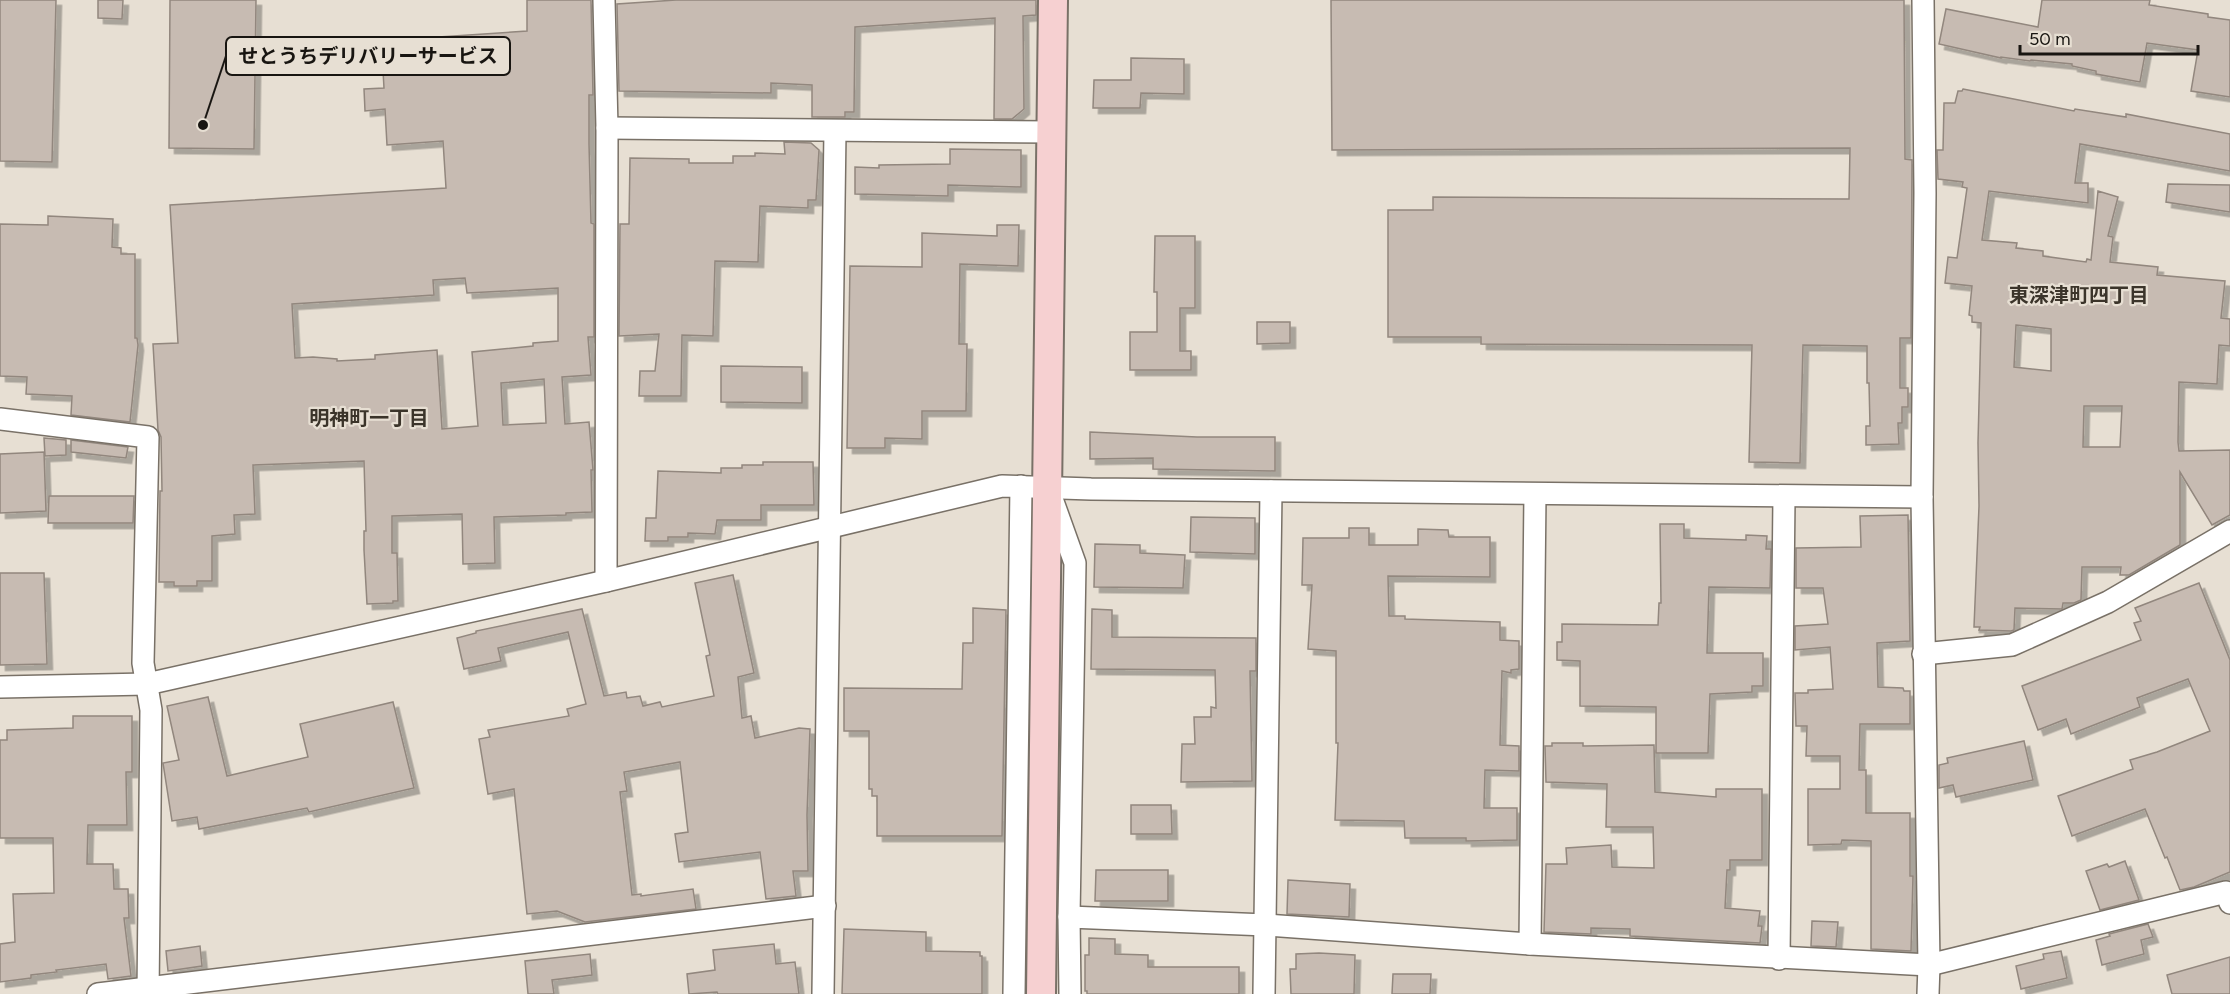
<svg xmlns="http://www.w3.org/2000/svg" width="2230" height="994" viewBox="0 0 2230 994" font-family="Figtree,'Noto Sans JP',sans-serif">
<defs>
<filter id="shadow"><feDropShadow dx="5.5" dy="5.5" stdDeviation="0" flood-color="#0004"/></filter>
</defs>
<rect width="100%" height="100%" fill="#e7dfd3"/>
<g fill="#c7bbb2" stroke="#92877e" stroke-width="1.5" fill-rule="evenodd" filter="url(#shadow)">
<polygon points="0,0 56,0 52,162 0,161"/>
<polygon points="98,0 123,0 122,19 98,18"/>
<polygon points="170,0 256,0 254,149 169,148"/>
<path d="M527 0H591L593 95H589V144L591 223 594 224V337H588L591 375 562 377 565 424 589 422 593 470H591L592 512 566 513V515L494 517 495 563 463 564 462 514 392 516V553H397L398 601H393V603L367 604 364 550V531H366L364 461 253 465 255 514 234 515 235 534 212 536V581H197V586H174V582H159L160 491H162L161 437 158 430 153 344 178 343 170 205 446 188 443 141 387 145 385 109 365 111 364 89 384 88 382 53 439 50V37L527 31ZM465 278 467 293 558 288V341L533 343V346L472 352 478 426 442 429 437 350 375 355V359L337 361V359L313 357 295 358 292 304 434 295 433 280ZM544 379 546 423 503 425 501 383Z"/>
<polygon points="676,0 1036,0 1036,15 1023,16 1024,109 1012,119 994,119 995,18 855,27 854,112 845,112 845,117 812,117 812,85 771,83 771,93 619,91 617,4"/>
<polygon points="1331,0 1904,0 1905,159 1912,160 1911,338 1900,338 1900,388 1908,388 1908,407 1902,407 1902,423 1898,423 1899,444 1866,445 1866,426 1870,426 1869,383 1867,383 1867,346 1803,345 1800,463 1749,462 1752,345 1481,344 1481,337 1388,337 1388,210 1433,210 1433,197 1849,199 1850,148 1332,150"/>
<polygon points="2042,0 2150,0 2149,5 2208,14 2208,17 2230,20 2230,97 2191,91 2198,50 2147,43 2140,82 2096,74 2096,71 2072,66 2072,64 2031,60 2030,61 2001,57 2001,58 1939,44 1946,9 2038,27"/>
<polygon points="1131,58 1184,59 1184,94 1141,93 1140,108 1093,108 1094,80 1131,80"/>
<path d="M1963 89 2074 111 2075 109 2126 117V114L2230 134V171L2080 144 2075 183H2088V203L1989 191 1982 240 2017 243 2016 248 2043 251V256L2086 262 2087 259 2091 260 2098 191 2118 197 2108 236 2113 237 2110 262 2158 267 2157 275 2225 281 2221 318 2230 319V346L2219 345 2217 384 2179 382 2178 442 2179 451 2230 450V515L2212 525 2180 472V545L2129 575H2120L2121 567H2082L2081 600 2074 603H2063L2062 609 2015 608 2014 630 2011 631 1979 630 1980 627H1974L1979 506 1978 443 1981 323 1972 322V316L1969 315 1972 286 1945 283 1948 257 1957 258 1967 188 1962 187 1963 182 1938 179 1937 150H1943L1944 103H1955L1958 91H1962ZM2016 325 2051 329V371L2014 367ZM2084 406H2122L2120 447H2083Z"/>
<polygon points="784,142 811,143 819,150 816,200 808,200 808,208 760,206 758,262 715,261 713,336 682,335 681,396 639,396 640,371 655,371 659,334 619,336 620,224 629,224 630,158 689,159 689,163 733,163 733,156 755,156 755,153 785,154"/>
<polygon points="950,149 1021,150 1021,187 948,185 948,196 855,194 855,167 879,168 879,165 950,164"/>
<polygon points="2168,184 2230,185 2230,212 2166,202"/>
<polygon points="48,216 113,219 112,247 121,248 121,254 135,254 135,338 137,338 138,345 130,422 71,415 72,396 26,394 27,377 0,376 0,224 48,225"/>
<polygon points="997,225 1019,225 1018,266 960,264 959,344 967,344 966,411 922,411 922,439 885,438 885,448 847,448 850,266 922,267 922,233 997,236"/>
<polygon points="1155,236 1195,236 1195,308 1180,308 1180,351 1191,351 1191,370 1130,370 1130,332 1157,332 1157,292 1154,292"/>
<polygon points="1257,322 1290,322 1290,343 1257,344"/>
<polygon points="721,366 802,367 802,403 721,402"/>
<polygon points="1090,432 1197,437 1275,437 1275,471 1153,469 1153,458 1090,459"/>
<polygon points="44,438 66,440 66,455 45,456"/>
<polygon points="71,440 128,447 126,458 71,452"/>
<polygon points="44,452 46,511 0,513 0,454"/>
<polygon points="763,462 813,462 814,505 761,505 761,520 717,520 715,534 688,533 688,537 668,537 668,541 645,541 646,518 656,518 658,471 721,473 721,468 742,468 742,465 763,465"/>
<polygon points="49,496 134,496 133,523 48,523"/>
<polygon points="1908,515 1910,641 1877,643 1878,687 1903,688 1904,691 1910,691 1910,724 1860,724 1859,770 1866,770 1866,813 1910,813 1910,876 1913,876 1911,951 1871,949 1871,841 1842,840 1841,844 1808,845 1808,789 1840,789 1840,756 1806,756 1807,726 1796,726 1795,693 1808,693 1808,690 1833,689 1830,647 1795,650 1795,626 1828,624 1823,588 1796,588 1796,548 1861,547 1860,516"/>
<polygon points="1191,517 1255,518 1255,554 1190,552"/>
<polygon points="1660,524 1684,524 1684,538 1746,540 1746,535 1767,536 1766,549 1771,549 1770,588 1709,587 1707,653 1763,653 1763,686 1752,686 1752,692 1710,694 1708,753 1656,753 1656,707 1580,706 1580,661 1557,660 1557,642 1562,642 1562,624 1658,625 1659,603 1661,603"/>
<polygon points="1349,528 1369,528 1369,545 1418,545 1418,529 1448,530 1449,537 1490,537 1490,577 1388,576 1389,616 1405,616 1405,619 1500,622 1500,640 1519,641 1519,669 1511,670 1511,673 1502,671 1500,745 1519,746 1519,771 1485,770 1484,808 1517,808 1517,840 1466,841 1466,838 1405,838 1404,821 1335,820 1338,743 1336,743 1336,651 1308,649 1312,585 1302,585 1303,538 1349,538"/>
<polygon points="1095,544 1140,545 1140,553 1185,555 1183,588 1094,587"/>
<polygon points="0,573 44,573 47,664 0,665"/>
<polygon points="733,575 754,673 738,677 742,718 751,716 755,738 799,728 810,729 807,815 808,871 793,871 796,896 766,899 760,852 679,862 675,834 688,832 680,762 624,772 627,791 620,792 632,895 641,894 641,896 693,889 696,909 585,922 557,911 527,914 514,789 488,794 479,739 490,737 488,730 569,716 567,709 586,704 568,632 498,648 501,661 464,669 457,638 476,633 476,631 582,609 604,696 626,692 627,698 640,696 643,706 660,702 662,707 714,696 706,656 710,655 695,583"/>
<polygon points="2199,583 2230,660 2230,872 2194,887 2180,890 2167,857 2165,858 2145,809 2072,836 2058,796 2133,769 2130,760 2157,752 2210,731 2188,679 2137,698 2140,707 2071,734 2066,719 2038,730 2022,686 2141,640 2134,623 2141,621 2135,608"/>
<polygon points="973,608 1006,610 1002,836 877,836 877,796 872,796 872,789 869,789 869,731 844,731 844,688 962,689 963,643 973,643"/>
<polygon points="1092,609 1112,610 1112,637 1256,638 1256,671 1250,671 1252,781 1181,782 1182,744 1195,744 1194,717 1211,717 1211,707 1216,708 1215,670 1091,669"/>
<polygon points="208,697 227,776 308,757 300,724 393,702 414,788 309,812 307,808 199,829 197,817 172,821 163,763 179,760 167,706"/>
<polygon points="73,716 132,716 132,772 126,772 127,825 88,825 87,864 113,864 114,889 128,889 129,918 124,918 131,976 108,979 106,964 56,970 57,972 31,975 31,978 0,982 0,944 15,942 13,894 54,893 53,838 0,838 0,740 7,740 7,730 73,728"/>
<polygon points="2024,741 2033,780 1956,797 1953,785 1939,788 1939,765 1948,763 1947,758"/>
<polygon points="1552,743 1583,743 1583,746 1654,745 1655,792 1716,797 1716,789 1762,789 1762,860 1730,860 1730,870 1727,870 1725,908 1760,911 1758,926 1762,926 1760,943 1630,936 1630,929 1591,928 1591,934 1544,932 1546,864 1567,864 1566,848 1611,845 1612,867 1654,868 1653,827 1606,827 1607,784 1546,782 1545,746 1552,746"/>
<polygon points="1131,805 1171,805 1172,834 1131,834"/>
<polygon points="2125,861 2139,900 2100,910 2086,871 2107,864 2109,867"/>
<polygon points="1096,870 1168,870 1168,901 1095,901"/>
<polygon points="1288,880 1350,884 1349,917 1287,914"/>
<polygon points="1812,921 1838,922 1836,947 1811,946"/>
<polygon points="2148,924 2153,937 2141,940 2144,954 2102,965 2096,940 2110,936 2109,934"/>
<polygon points="844,929 926,932 926,951 980,952 980,956 982,956 982,994 842,994"/>
<polygon points="1089,938 1115,939 1115,954 1148,955 1148,967 1239,967 1239,994 1087,994 1087,991 1085,991 1085,955 1089,955"/>
<polygon points="774,944 776,964 795,962 799,994 718,994 717,992 689,994 687,974 715,970 713,950"/>
<polygon points="200,946 202,966 168,971 166,951"/>
<polygon points="2061,951 2067,978 2021,989 2016,966 2044,959 2043,954"/>
<polygon points="1319,953 1355,955 1354,994 1291,994 1290,969 1296,969 1296,954"/>
<polygon points="590,954 592,975 552,980 554,994 528,994 525,961"/>
<polygon points="2230,957 2230,994 2172,994 2167,975"/>
<polygon points="1393,974 1431,974 1430,994 1392,994"/>
</g>
<g fill="none" stroke-linecap="round" stroke-linejoin="round">
<defs>
<g id="street">
<polyline points="604,0 607,128 606,581"/>
<polyline points="1923,0 1925,193 1922,497 1929,965 1928,994"/>
<polyline points="607,128 1052,132"/>
<polyline points="0,419 148,437 143,663 151,710 148,994"/>
<polyline points="1051,496 1075,563 1069,917 1070,994"/>
<polyline points="1923,654 2012,645 2108,602 2230,531"/>
<polyline points="0,687 147,684 606,581 1002,486 1091,489 1922,497"/>
<polyline points="1069,917 1266,925 1530,944 1929,965 2226,892 2230,903"/>
<polyline points="1530,944 1535,494"/>
<polyline points="1779,959 1784,497"/>
<polyline points="98,994 825,906"/>
<polyline points="823,994 835,131"/>
<polyline points="1014,994 1021,486"/>
<polyline points="1264,994 1271,491"/>
</g>
<polyline id="secondary" points="1041,994 1053,0"/>
</defs>
<use href="#street" stroke="#797167" stroke-width="24"/>
<use href="#secondary" stroke="#797167" stroke-width="32"/>
<use href="#street" stroke="#fff" stroke-width="21"/>
<use href="#secondary" stroke="#f6d0d1" stroke-width="28"/>
</g>
<g text-anchor="middle" dominant-baseline="central" stroke-width="4.5" stroke-linejoin="round" paint-order="stroke">
<g font-size="20" font-weight="bold" fill="#3b342a" stroke="#e7dfd3">
<text x="2079" y="295">東深津町四丁目</text>
<text x="369" y="418">明神町一丁目</text>
</g>
</g>
<path fill="none" stroke="#181511" stroke-width="2" d="M203 125L226 56"/>
<circle fill="#181511" stroke="#e7dfd3" stroke-width="2" cx="203" cy="125" r="6"/>
<rect fill="#e7dfd3" stroke="#181511" stroke-width="2" x="226" y="37" width="284" height="38" rx="6"/>
<g font-size="20" text-anchor="middle" font-weight="bold" fill="#181511">
<text x="368" y="63">せとうちデリバリーサービス</text>
</g>
<path d="M2020 45v9h178v-9" fill="none" stroke="#181511" stroke-width="3"/>
<text x="2029" y="45" font-size="18" fill="#181511" stroke="#e7dfd3" stroke-width="4.5" paint-order="stroke">50 m</text>
</svg>
